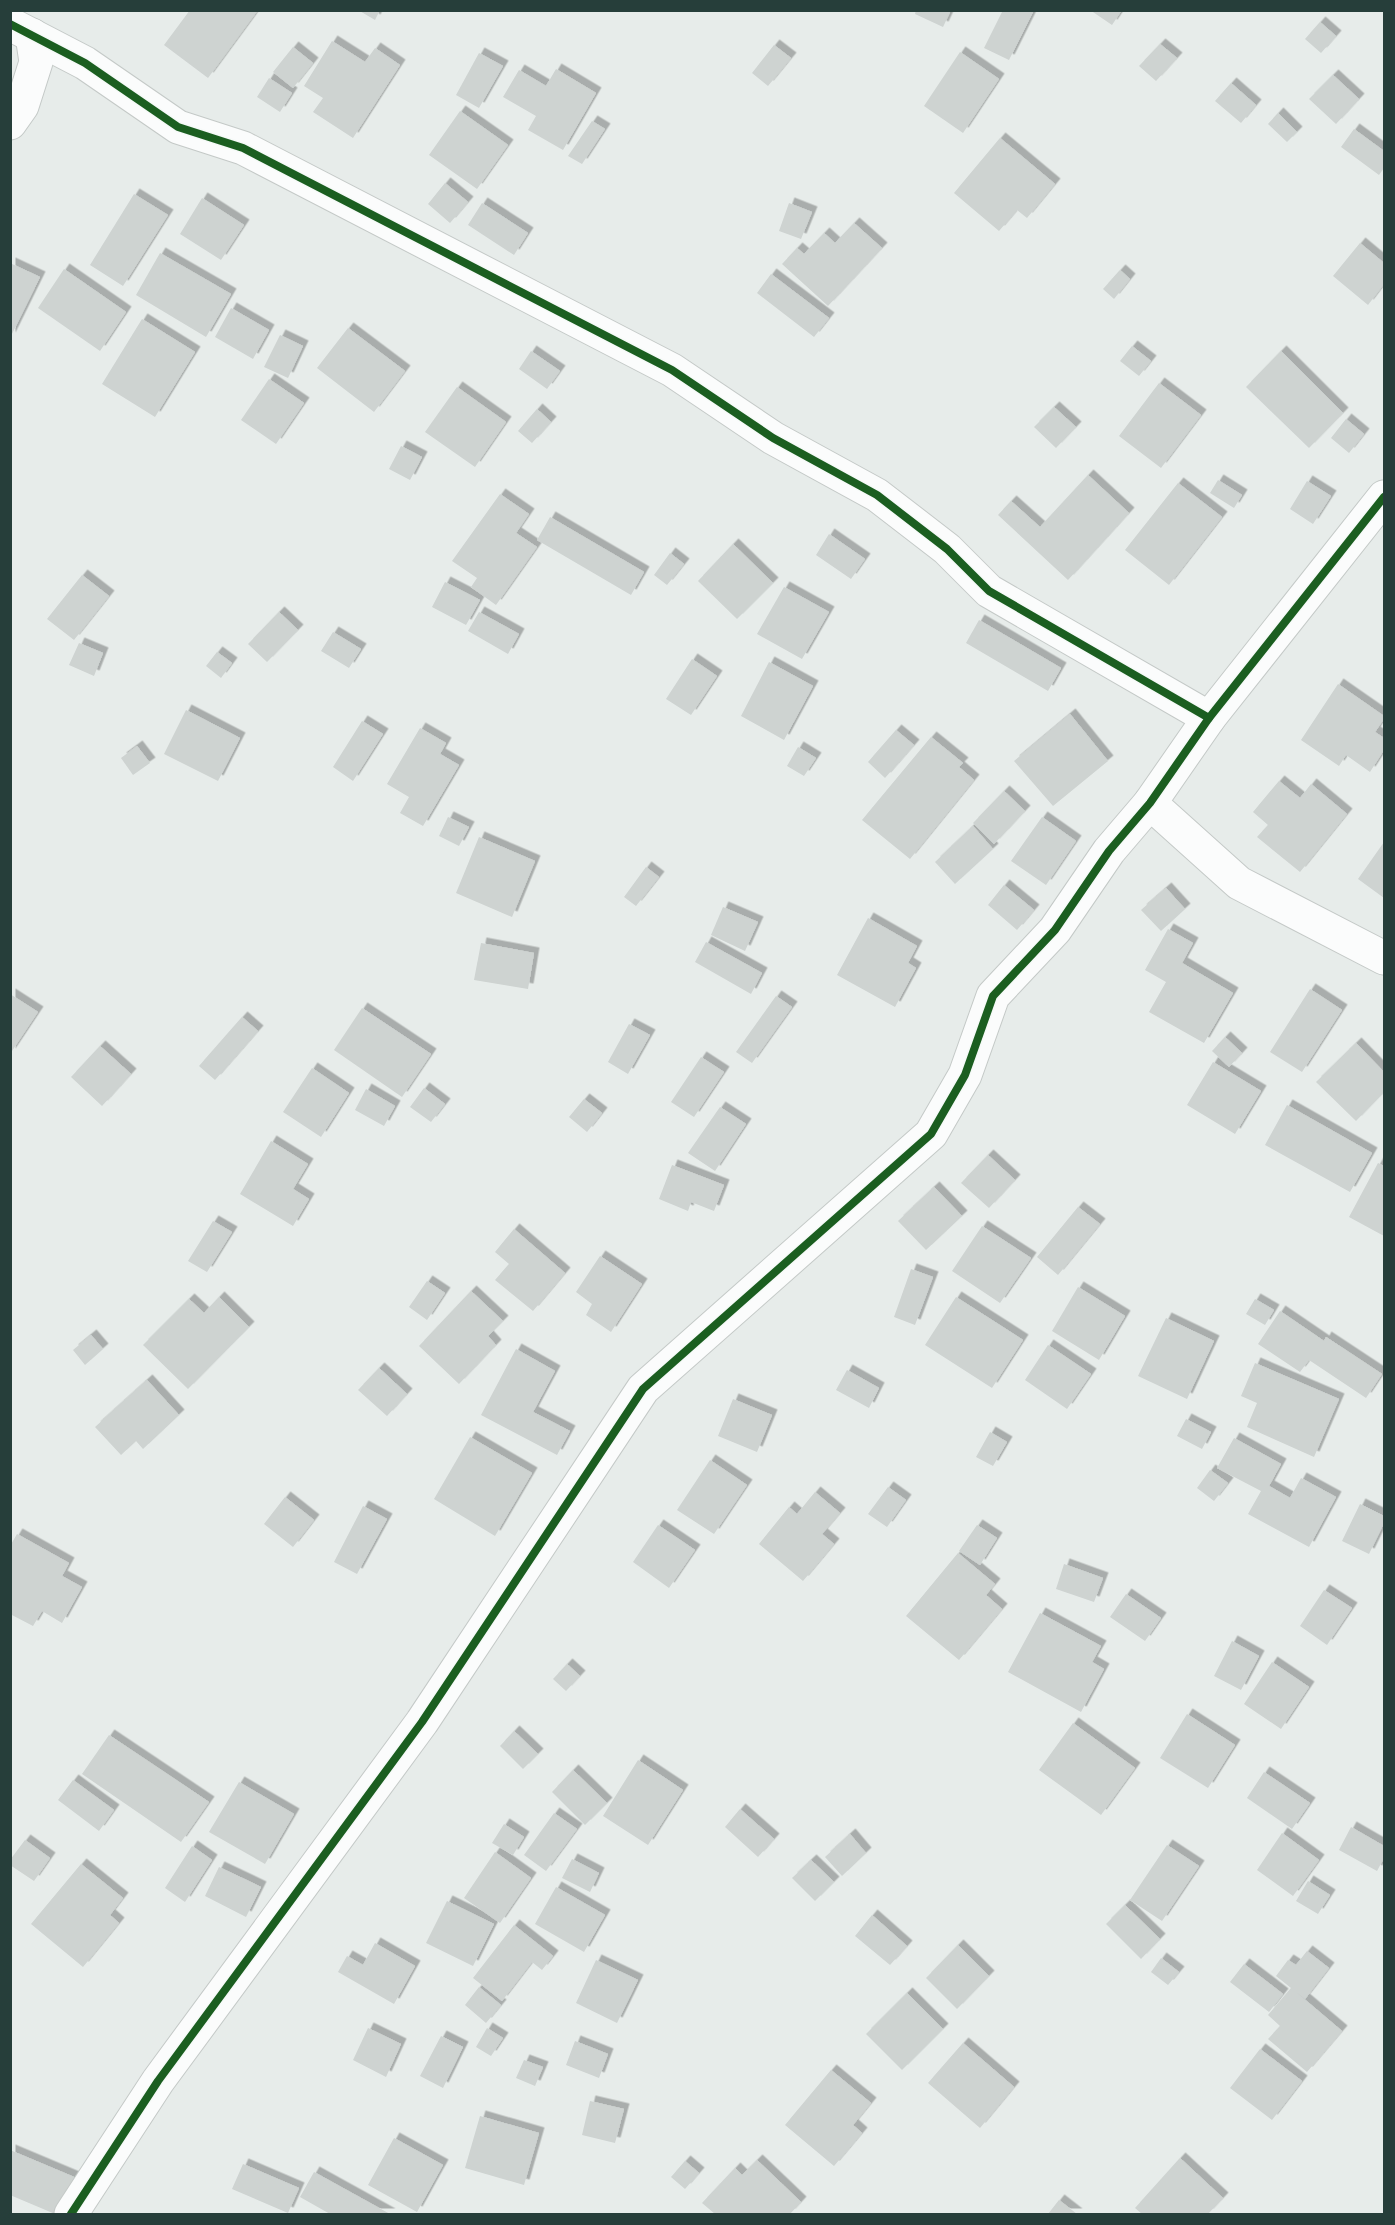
<svg xmlns="http://www.w3.org/2000/svg" width="1395" height="2225" viewBox="0 0 1395 2225" font-family="Barlow,sans-serif">
<defs>
<filter id="shadow"><feDropShadow dx="5.5" dy="-5.5" stdDeviation="0" flood-color="#0004"/></filter>
</defs>
<rect width="100%" height="100%" fill="#e7ecea"/>
<g fill="#ced3d1" filter="url(#shadow)">
<polygon points="190,10 258,10 208,78 164,45"/>
<polygon points="358,10 380,10 375,20"/>
<polygon points="916,10 951,10 943,27 915,14"/>
<polygon points="1003,10 1034,10 1009,60 984,48"/>
<polygon points="1090,10 1122,10 1112,25"/>
<polygon points="1320,22 1336,36 1321,53 1305,39"/>
<polygon points="332,41 365,62 375,48 400,65 353,138 313,112 323,98 304,86"/>
<polygon points="1160,44 1177,58 1156,81 1139,66"/>
<polygon points="774,45 791,58 768,86 752,73"/>
<polygon points="293,47 313,63 293,88 273,72"/>
<polygon points="960,52 999,79 963,133 924,106"/>
<polygon points="479,53 503,66 479,108 456,95"/>
<polygon points="556,69 596,93 563,150 528,130 536,116 503,97 519,70 546,86"/>
<polygon points="1333,75 1359,99 1336,124 1309,99"/>
<polygon points="269,78 292,93 280,112 257,97"/>
<polygon points="1231,83 1256,105 1241,123 1215,101"/>
<polygon points="460,111 508,145 477,189 429,155"/>
<polygon points="1278,113 1297,132 1287,142 1268,124"/>
<polygon points="592,121 605,129 582,164 568,156"/>
<polygon points="1354,129 1384,151 1384,168 1379,175 1341,147"/>
<polygon points="1000,138 1055,184 1027,218 1017,210 999,231 954,193"/>
<polygon points="445,183 468,202 450,223 428,204"/>
<polygon points="134,194 168,215 123,286 90,265"/>
<polygon points="202,198 244,225 221,260 180,234"/>
<polygon points="482,203 528,233 514,255 468,225"/>
<polygon points="789,203 812,212 801,239 779,231"/>
<polygon points="854,223 882,248 828,306 782,264 797,248 804,254 824,233 835,243"/>
<polygon points="1360,243 1384,263 1384,284 1368,305 1333,276"/>
<polygon points="160,253 231,294 206,337 136,295"/>
<polygon points="10,263 40,277 10,338"/>
<polygon points="64,269 126,312 100,351 38,308"/>
<polygon points="1120,270 1130,279 1114,299 1103,289"/>
<polygon points="771,274 829,318 814,337 757,293"/>
<polygon points="231,308 269,330 253,359 215,337"/>
<polygon points="142,319 195,352 155,417 102,384"/>
<polygon points="348,328 405,371 374,412 317,368"/>
<polygon points="280,335 303,346 288,378 264,367"/>
<polygon points="1132,346 1151,361 1139,376 1120,361"/>
<polygon points="531,351 560,371 547,389 519,369"/>
<polygon points="1281,351 1343,413 1309,448 1246,387"/>
<polygon points="269,379 304,403 276,444 241,420"/>
<polygon points="1159,383 1201,415 1161,468 1119,436"/>
<polygon points="457,387 506,422 475,467 425,432"/>
<polygon points="1054,407 1076,427 1056,448 1034,427"/>
<polygon points="537,409 551,422 532,443 518,431"/>
<polygon points="1346,419 1364,434 1349,453 1331,438"/>
<polygon points="401,446 422,457 410,480 389,469"/>
<polygon points="1088,475 1129,513 1068,580 998,515 1011,501 1040,527"/>
<polygon points="1218,480 1242,495 1234,508 1210,493"/>
<polygon points="1307,481 1331,496 1313,524 1290,509"/>
<polygon points="1178,483 1222,517 1169,585 1125,550"/>
<polygon points="500,494 529,514 516,533 537,547 496,605 471,587 477,578 452,561"/>
<polygon points="550,517 644,572 631,595 537,540"/>
<polygon points="829,534 865,559 851,579 816,555"/>
<polygon points="733,544 773,583 737,619 698,581"/>
<polygon points="670,553 684,564 667,585 654,575"/>
<polygon points="82,575 109,596 74,640 47,619"/>
<polygon points="445,582 480,600 466,625 432,607"/>
<polygon points="784,587 829,612 802,659 757,634"/>
<polygon points="279,612 298,630 267,662 248,644"/>
<polygon points="479,612 519,634 508,654 468,631"/>
<polygon points="979,620 1061,668 1048,691 966,643"/>
<polygon points="333,632 361,649 349,668 321,651"/>
<polygon points="79,643 103,653 94,676 69,665"/>
<polygon points="217,652 232,663 221,678 206,666"/>
<polygon points="692,659 717,676 691,715 666,699"/>
<polygon points="769,662 813,686 784,740 741,716"/>
<polygon points="1338,684 1384,716 1384,719 1375,732 1384,738 1384,750 1370,772 1346,755 1339,766 1301,740"/>
<polygon points="186,710 240,738 218,781 164,754"/>
<polygon points="1070,714 1108,761 1053,806 1014,761"/>
<polygon points="362,721 383,734 353,781 333,767"/>
<polygon points="420,728 446,743 440,754 459,765 423,826 400,813 409,797 387,784"/>
<polygon points="896,730 914,745 885,778 868,762"/>
<polygon points="931,737 963,763 959,767 974,780 910,859 862,820"/>
<polygon points="137,746 150,763 133,775 121,758"/>
<polygon points="798,747 816,758 804,776 787,766"/>
<polygon points="1279,781 1300,798 1311,784 1347,814 1300,872 1257,837 1268,825 1253,812"/>
<polygon points="1004,791 1025,811 994,844 973,823"/>
<polygon points="448,817 469,827 459,846 439,836"/>
<polygon points="1042,817 1076,841 1046,885 1011,861"/>
<polygon points="973,826 993,849 955,884 935,862"/>
<polygon points="479,837 535,861 512,917 456,893"/>
<polygon points="1384,842 1384,898 1358,879"/>
<polygon points="646,867 659,877 636,906 624,897"/>
<polygon points="1004,885 1034,910 1017,930 988,905"/>
<polygon points="1166,888 1185,909 1161,931 1141,910"/>
<polygon points="723,907 758,922 745,951 711,935"/>
<polygon points="868,918 917,946 908,963 916,968 895,1007 837,975"/>
<polygon points="1168,929 1193,943 1182,963 1233,993 1204,1043 1149,1012 1166,982 1145,970"/>
<polygon points="706,942 762,973 751,994 695,962"/>
<polygon points="481,943 534,953 528,989 474,980"/>
<polygon points="1310,989 1342,1010 1302,1072 1270,1052"/>
<polygon points="10,994 38,1012 10,1054"/>
<polygon points="776,996 792,1007 752,1063 736,1052"/>
<polygon points="362,1008 431,1054 402,1097 334,1050"/>
<polygon points="242,1017 258,1031 215,1080 199,1066"/>
<polygon points="629,1024 650,1035 628,1074 608,1062"/>
<polygon points="1225,1037 1242,1053 1229,1067 1212,1051"/>
<polygon points="1356,1043 1384,1072 1384,1092 1356,1121 1316,1082"/>
<polygon points="100,1046 131,1074 102,1106 71,1077"/>
<polygon points="701,1057 724,1072 694,1117 671,1102"/>
<polygon points="1213,1062 1261,1091 1235,1134 1187,1105"/>
<polygon points="312,1068 349,1093 321,1137 283,1112"/>
<polygon points="424,1088 445,1104 431,1122 410,1107"/>
<polygon points="366,1089 395,1106 384,1126 355,1110"/>
<polygon points="584,1099 602,1113 587,1132 569,1117"/>
<polygon points="1287,1105 1372,1153 1350,1192 1265,1145"/>
<polygon points="720,1107 746,1124 715,1171 688,1153"/>
<polygon points="271,1141 308,1164 293,1189 309,1199 293,1226 240,1194"/>
<polygon points="988,1155 1015,1180 989,1208 961,1183"/>
<polygon points="1378,1163 1384,1166 1384,1236 1349,1217"/>
<polygon points="672,1165 724,1185 714,1211 691,1202 688,1211 659,1199"/>
<polygon points="934,1187 962,1216 926,1250 898,1221"/>
<polygon points="1078,1207 1100,1224 1058,1275 1037,1257"/>
<polygon points="213,1221 232,1232 207,1272 188,1261"/>
<polygon points="982,1226 1031,1258 1000,1303 952,1271"/>
<polygon points="514,1229 565,1273 533,1311 495,1280 509,1264 495,1252"/>
<polygon points="600,1256 642,1284 611,1332 586,1315 592,1304 576,1292"/>
<polygon points="911,1269 933,1277 915,1325 894,1317"/>
<polygon points="427,1281 445,1293 427,1320 409,1307"/>
<polygon points="1078,1287 1125,1316 1099,1360 1052,1331"/>
<polygon points="471,1291 503,1321 488,1336 496,1345 459,1384 419,1346"/>
<polygon points="219,1297 249,1327 188,1389 143,1345 189,1299 204,1313"/>
<polygon points="956,1297 1023,1340 992,1388 925,1345"/>
<polygon points="1255,1299 1274,1310 1265,1325 1246,1314"/>
<polygon points="1280,1311 1324,1341 1326,1337 1382,1374 1366,1398 1309,1360 1300,1372 1258,1344"/>
<polygon points="1166,1318 1214,1341 1187,1399 1138,1376"/>
<polygon points="91,1335 103,1349 85,1365 73,1350"/>
<polygon points="1048,1345 1091,1374 1067,1409 1025,1380"/>
<polygon points="516,1349 555,1371 533,1412 570,1431 557,1455 481,1415"/>
<polygon points="1255,1363 1339,1399 1314,1457 1247,1427 1257,1403 1241,1396"/>
<polygon points="379,1368 407,1394 387,1416 358,1390"/>
<polygon points="847,1370 879,1388 869,1408 836,1390"/>
<polygon points="147,1380 179,1415 143,1449 136,1441 121,1455 95,1427"/>
<polygon points="733,1399 772,1415 757,1452 718,1436"/>
<polygon points="1186,1419 1211,1432 1202,1449 1177,1436"/>
<polygon points="990,1432 1007,1442 993,1466 976,1457"/>
<polygon points="470,1437 532,1473 495,1536 434,1499"/>
<polygon points="1234,1438 1281,1464 1269,1486 1290,1498 1301,1478 1336,1497 1309,1547 1248,1514 1261,1491 1217,1468"/>
<polygon points="710,1460 747,1485 714,1534 677,1510"/>
<polygon points="1210,1470 1228,1483 1214,1501 1197,1488"/>
<polygon points="888,1487 906,1500 887,1527 868,1514"/>
<polygon points="815,1492 840,1513 822,1534 834,1544 803,1581 759,1544 789,1507 797,1514"/>
<polygon points="285,1497 314,1520 293,1547 264,1524"/>
<polygon points="1360,1504 1384,1516 1384,1523 1369,1554 1342,1541"/>
<polygon points="363,1506 387,1519 357,1574 334,1562"/>
<polygon points="658,1525 695,1550 669,1588 633,1562"/>
<polygon points="977,1525 997,1538 980,1565 959,1551"/>
<polygon points="17,1534 69,1563 62,1576 82,1587 62,1623 42,1611 33,1626 10,1614 10,1546"/>
<polygon points="958,1553 995,1584 986,1595 1002,1609 959,1660 906,1616"/>
<polygon points="1064,1564 1103,1578 1094,1602 1056,1589"/>
<polygon points="1324,1590 1352,1608 1327,1645 1300,1626"/>
<polygon points="1126,1594 1161,1618 1145,1641 1110,1617"/>
<polygon points="1040,1613 1101,1646 1092,1662 1104,1669 1081,1712 1008,1672"/>
<polygon points="1232,1641 1259,1656 1241,1690 1214,1676"/>
<polygon points="1272,1662 1309,1687 1281,1729 1244,1704"/>
<polygon points="567,1664 580,1676 566,1691 553,1679"/>
<polygon points="1187,1714 1235,1745 1208,1788 1160,1758"/>
<polygon points="1073,1723 1135,1768 1101,1815 1039,1770"/>
<polygon points="514,1731 538,1754 523,1769 500,1746"/>
<polygon points="109,1735 209,1802 181,1842 82,1774"/>
<polygon points="638,1760 683,1790 648,1845 603,1816"/>
<polygon points="573,1770 607,1803 585,1825 552,1792"/>
<polygon points="1264,1772 1310,1803 1292,1829 1247,1798"/>
<polygon points="73,1780 114,1810 99,1831 58,1800"/>
<polygon points="239,1782 294,1814 265,1864 209,1832"/>
<polygon points="740,1809 774,1839 758,1857 725,1827"/>
<polygon points="554,1813 577,1829 546,1871 524,1855"/>
<polygon points="504,1824 524,1837 513,1855 492,1843"/>
<polygon points="1351,1827 1384,1846 1384,1858 1377,1871 1339,1850"/>
<polygon points="1282,1833 1319,1860 1293,1896 1257,1870"/>
<polygon points="850,1834 866,1853 842,1876 825,1857"/>
<polygon points="25,1840 50,1858 34,1881 10,1865 10,1860"/>
<polygon points="1167,1845 1199,1866 1162,1921 1130,1900"/>
<polygon points="192,1846 212,1860 185,1902 165,1888"/>
<polygon points="495,1852 531,1878 500,1923 464,1898"/>
<polygon points="572,1859 599,1873 590,1892 562,1878"/>
<polygon points="811,1860 834,1882 815,1901 792,1878"/>
<polygon points="81,1864 123,1898 110,1915 119,1923 83,1967 31,1924"/>
<polygon points="219,1867 261,1887 246,1917 205,1896"/>
<polygon points="1308,1881 1330,1895 1318,1914 1296,1901"/>
<polygon points="556,1887 605,1915 584,1952 535,1924"/>
<polygon points="447,1901 494,1924 473,1966 426,1943"/>
<polygon points="1125,1905 1160,1939 1141,1959 1106,1924"/>
<polygon points="872,1915 907,1946 890,1965 855,1936"/>
<polygon points="514,1925 553,1956 542,1970 532,1962 502,2001 473,1978"/>
<polygon points="375,1943 415,1966 394,2004 338,1972 347,1956 363,1965"/>
<polygon points="958,1945 989,1976 957,2009 926,1978"/>
<polygon points="1307,1951 1329,1968 1305,1999 1296,1992 1342,2031 1307,2072 1268,2039 1280,2026 1268,2015 1291,1988 1276,1976 1288,1960 1296,1965"/>
<polygon points="1161,1958 1179,1972 1168,1985 1151,1972"/>
<polygon points="596,1960 638,1980 617,2023 576,2003"/>
<polygon points="1244,1964 1283,1994 1269,2012 1230,1982"/>
<polygon points="479,1987 501,2005 486,2023 465,2005"/>
<polygon points="907,1993 943,2029 902,2070 866,2034"/>
<polygon points="368,2028 401,2044 386,2077 353,2060"/>
<polygon points="487,2028 503,2038 491,2056 476,2047"/>
<polygon points="441,2036 463,2047 443,2088 420,2076"/>
<polygon points="575,2041 608,2054 599,2078 566,2065"/>
<polygon points="963,2043 1014,2087 980,2128 928,2083"/>
<polygon points="1260,2049 1302,2081 1272,2120 1230,2088"/>
<polygon points="524,2060 543,2067 535,2086 516,2078"/>
<polygon points="831,2070 871,2103 853,2125 862,2133 834,2166 785,2125"/>
<polygon points="590,2101 624,2109 615,2143 582,2135"/>
<polygon points="480,2116 539,2133 524,2185 465,2168"/>
<polygon points="394,2138 443,2165 417,2212 368,2185"/>
<polygon points="10,2150 86,2182 55,2214 10,2195"/>
<polygon points="1180,2158 1223,2198 1208,2214 1142,2214 1135,2208"/>
<polygon points="757,2160 801,2202 790,2214 715,2214 702,2203 735,2168 742,2175"/>
<polygon points="685,2161 699,2173 685,2189 671,2177"/>
<polygon points="243,2164 299,2188 288,2213 232,2189"/>
<polygon points="314,2172 390,2214 330,2214 300,2197"/>
<polygon points="1059,2200 1077,2214 1048,2214"/>
</g>
<g fill="none" stroke-linecap="round" stroke-linejoin="round">
<defs>
<g id="minor">
<polyline points="10,24 85,63 178,127 243,148 672,370 773,438 877,495 947,549 989,591 1209,718"/>
<polyline points="10,123 22,106 36,62 32,35"/>
<polyline points="1150,803 1239,883 1384,958"/>
<polyline points="71,2214 158,2081 422,1722 643,1389 931,1134 965,1075 993,996 1055,930 1109,851 1150,803 1209,718 1384,497"/>
</g>
</defs>
<use href="#minor" stroke="#c4c9c7" stroke-width="35"/>
<use href="#minor" stroke="#fbfcfc" stroke-width="33"/>
<defs>
<g id="cycleway">
<polyline points="10,24 85,63 178,127 243,148 672,370 773,438 877,495 947,549 989,591 1209,718"/>
<polyline points="71,2214 158,2081 422,1722 643,1389 931,1134 965,1075 993,996 1055,930 1109,851 1150,803 1209,718 1384,497"/>
</g>
</defs>
<use href="#cycleway" stroke="#f6faf8" stroke-width="11"/>
<use href="#cycleway" stroke="#1b5e20" stroke-width="8"/>
</g>
<rect width="1395" height="2225" fill="none" stroke="#263e3a" stroke-width="24"/>
</svg>
